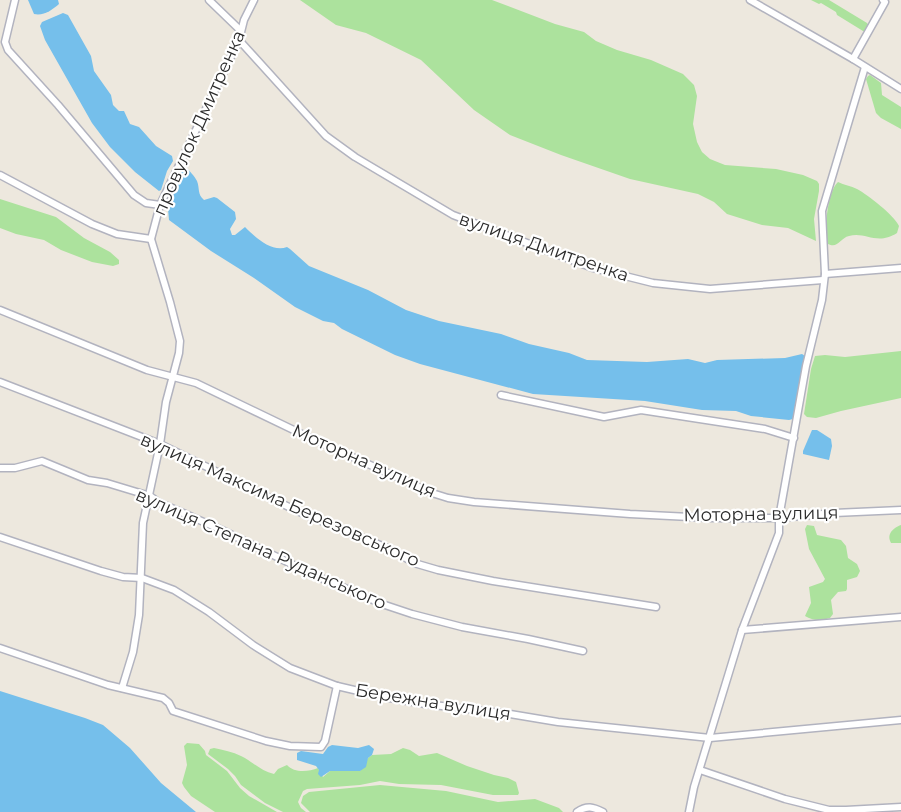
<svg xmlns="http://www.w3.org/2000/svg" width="901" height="812" viewBox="0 0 901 812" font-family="Montserrat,sans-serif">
<rect width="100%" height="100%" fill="#ede8de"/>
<g fill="#ace29d">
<polygon points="300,0 492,0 555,24 584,32 596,41 617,50 651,60 683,74 694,85 697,96 693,124 697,142 702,152 710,159 725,165 776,169 803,175 817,181 819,184 819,191 814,219 816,241 788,228 762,225 727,214 714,202 698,194 630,179 561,155 510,135 474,110 421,60 366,33 336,25"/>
<polygon points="811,0 829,0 867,23 869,26 866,31 863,31 837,15 836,12 821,3 819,4"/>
<polygon points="870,75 881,83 882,95 901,107 901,129 881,118 876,113 866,79 868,76"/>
<path d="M838 182C844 185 851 186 857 189 868 195 894 215 899 226L897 233C877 246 865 231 849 236 840 238 838 249 828 244 823 232 828 190 838 182Z"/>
<polygon points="0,199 56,217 84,238 110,252 119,260 119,264 113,266 92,262 61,250 44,240 16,234 0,228"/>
<polygon points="901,351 901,398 841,411 816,418 807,417 804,414 811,369 815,356 825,355 845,357"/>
<path d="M807 525 814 526 817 535 841 540 846 546 848 558 857 564 860 571 857 577 847 580V589L846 591 838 592 831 600 833 614 830 618C821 621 813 621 805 616L811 603 809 587 823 582 825 579 809 549 805 529Z"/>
<path d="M901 525V543H891C886 534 893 528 901 525Z"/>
<polygon points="187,743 199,744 205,751 206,755 227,771 240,788 249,796 277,812 215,812 191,796 184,787 182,783 187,765 184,746"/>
<path d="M214 748C223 750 233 752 241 756 253 762 261 771 274 774L278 769 287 765C294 773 308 772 318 768L323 777 330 771H360L368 758 372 755 391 754 403 748 410 750 419 756 437 753 467 766 494 775 508 778 516 782 519 793 518 795H493L441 785 399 784 380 781 360 785 307 789 303 791 298 802 301 808 306 812H283L265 803 241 785 235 776 228 769 208 754 210 749Z"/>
<polygon points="380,785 446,791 498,802 535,799 559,808 563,812 310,812 301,803 303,796 309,792"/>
</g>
<g fill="#75bfeb">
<path d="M28 0H58L59 4C52 10 44 16 34 14Z"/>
<polygon points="63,13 68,15 91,56 94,71 111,95 113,105 119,111 124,111 130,124 139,127 156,146 172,156 173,161 167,171 161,190 159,191 135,172 110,147 92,123 45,40 40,26 42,22"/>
<path d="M183 167H186C190 172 194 175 197 181 200 189 197 194 204 200L214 197 217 198 235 212 236 219 230 229 232 235H235L245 227C255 237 272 253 287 247L290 249 309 266 368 290 406 310 439 321 501 334 529 344 569 353 587 360 647 362 688 359 705 363 717 360 785 358 802 354 805 356 804 359 796 403 795 416 793 419 789 420 751 416 736 411 702 410 645 401 533 394 420 364 395 355 342 329 334 323 323 321 295 307 254 278 211 251 169 220 168 209Z"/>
<polygon points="812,430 817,430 831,439 832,446 829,460 803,454 803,451"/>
<polygon points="0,691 85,718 103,725 130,748 161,783 196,812 0,812"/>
<polygon points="332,745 358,748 369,745 374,749 372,755 368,758 366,767 360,771 330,771 321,777 318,774 319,770 316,766 297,760 297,753 301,751 323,754 328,747"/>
</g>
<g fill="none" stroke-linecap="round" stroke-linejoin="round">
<defs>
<g id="minor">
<polyline points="15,0 5,42 8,50 58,105 134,195 146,203 160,205"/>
<polyline points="209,0 240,30"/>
<polyline points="750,0 853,59 901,89"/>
<polyline points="239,40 326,136 355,157 453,215 593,268 653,283 710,289 823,280"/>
<polyline points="853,59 885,2 883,0"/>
<polyline points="0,175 92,224 117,234 151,239"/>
<polyline points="825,274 901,268"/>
<polyline points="0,310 147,370 196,383 304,435 432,493 448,498 474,502 630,514 710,518 779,518 834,513 901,510"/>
<polyline points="0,382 160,444 295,510 392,550 414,563 438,570 493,581 656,607"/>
<polyline points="501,395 604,417 641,410 765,429 794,438"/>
<polyline points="0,468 15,468 42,461 88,480 107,483 150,496 158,502 222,530 316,576 385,605 412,614 462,627 528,639 583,651"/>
<polyline points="0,537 101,571 123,577 142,578 174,590 209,612 253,645 290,668 337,686 384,697 425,704 510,714 558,722 710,738 901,720"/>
<polyline points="742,630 901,617"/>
<polyline points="0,648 108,685 163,698 169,703 173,711 266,741 290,746 321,747 325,741 337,686"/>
<polyline points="122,688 133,652 139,615 143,523 160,444 166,402 179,353 180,341 170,302 151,239 160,205 239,40 244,20 254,0"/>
<polyline points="700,770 785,799 829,810 846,810 901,807"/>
<path d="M577 812C587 805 593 807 603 812"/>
<polyline points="689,812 694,787 742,630 779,533 779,518 806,366 822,300 825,274 822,211 865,67"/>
</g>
</defs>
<use href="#minor" stroke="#b2b3bf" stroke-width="9"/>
<use href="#minor" stroke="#fff" stroke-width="6"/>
</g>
<g text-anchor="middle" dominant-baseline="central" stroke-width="4.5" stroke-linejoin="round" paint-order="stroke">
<g font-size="18" fill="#2c2c2c" stroke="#fff">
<text transform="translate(199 123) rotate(-66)">провулок Дмитренка</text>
<text transform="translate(544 247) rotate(19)">вулиця Дмитренка</text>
<text transform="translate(364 461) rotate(24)">Моторна вулиця</text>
<text transform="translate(280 500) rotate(24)">вулиця Максима Березовського</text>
<text transform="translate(761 514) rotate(-1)">Моторна вулиця</text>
<text transform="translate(261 549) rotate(24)">вулиця Степана Руданського</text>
<text transform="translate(433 702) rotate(9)">Бережна вулиця</text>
</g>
</g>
</svg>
